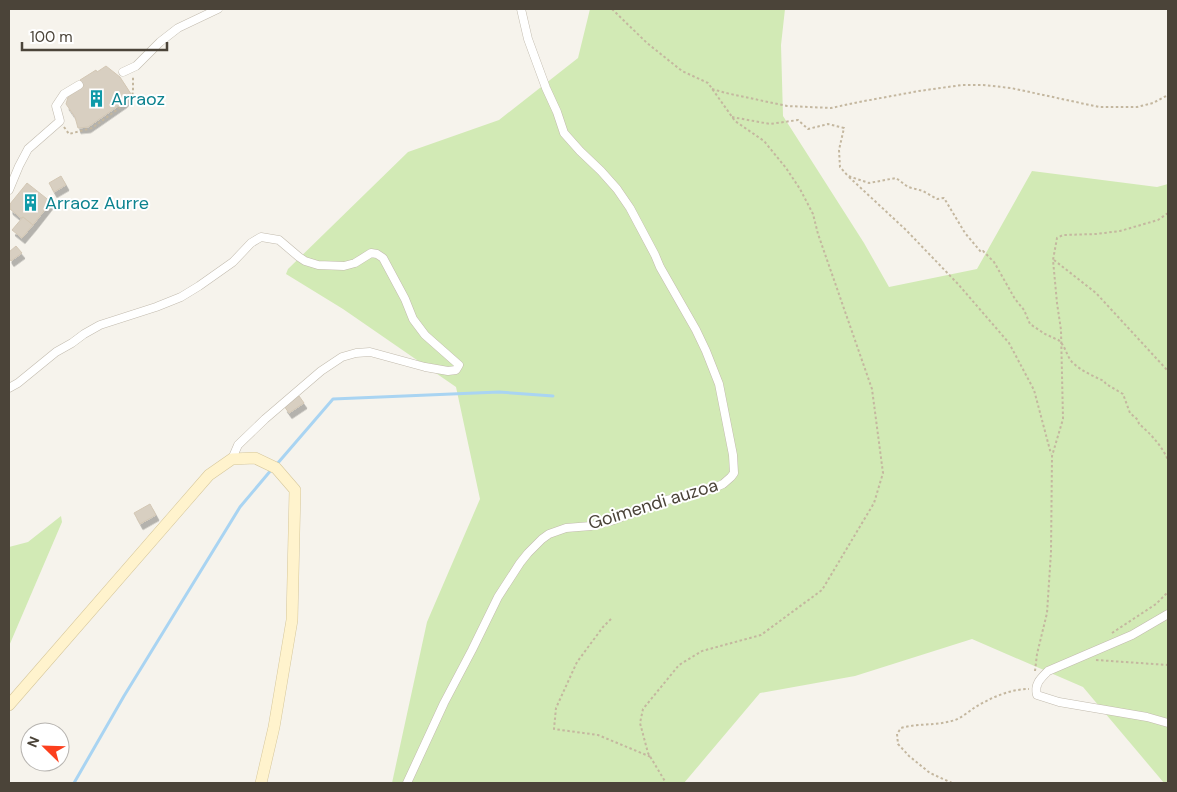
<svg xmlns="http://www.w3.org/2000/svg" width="1177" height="792" viewBox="0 0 1177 792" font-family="'DM Sans',sans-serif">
<defs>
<filter id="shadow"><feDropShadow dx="3" dy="5.5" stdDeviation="0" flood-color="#0004"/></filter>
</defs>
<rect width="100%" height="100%" fill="#f6f3ec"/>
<g fill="#d2eab5">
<polygon points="590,9 785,9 781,45 783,116 864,243 889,287 977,269 1032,171 1157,187 1168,184 1168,783 1164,783 1083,687 972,639 855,676 760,693 684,783 392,783 427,622 480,499 456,387 343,309 286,274 288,269 408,152 499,120 578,58"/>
<polygon points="61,516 62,522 9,646 9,547 28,542"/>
</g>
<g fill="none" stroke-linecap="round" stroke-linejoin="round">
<g stroke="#a9d4f2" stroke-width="3">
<polyline points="277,464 333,399 499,392 553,396"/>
<polyline points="74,783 124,696 240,507 272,469"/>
</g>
</g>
<g fill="#d8cfc1" stroke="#d3c7b4" filter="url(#shadow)">
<polygon points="106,66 120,77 131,94 124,102 88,127 78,128 75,117 66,104 68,97 84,86 80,80 96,70 97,72"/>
<polygon points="61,176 66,185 54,192 49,183"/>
<polygon points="27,183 51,202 33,225 23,217 21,218 10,209 10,204"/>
<polygon points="23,217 33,225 22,238 12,230"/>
<polygon points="16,246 22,253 11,261 9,258 9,254 10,253 9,252"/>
<polygon points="299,396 304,403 289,413 284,406"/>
<polygon points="150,504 156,515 140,524 134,513"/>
</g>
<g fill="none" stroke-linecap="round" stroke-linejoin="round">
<defs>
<g id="minor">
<polyline points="123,72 136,66 160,42 178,28 218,9"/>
<polyline points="9,190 19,166 28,149 60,121 56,106 64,94 79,85"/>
<polyline points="9,388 18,383 56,352 72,343 84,334 100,325 156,307 181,297 199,286 233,262 251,243 261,237 279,240 299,257 305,261 318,265 344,266 355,263 371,253 377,254 383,258 405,299 413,319 425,335 459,365 456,370 448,371 425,367 370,352 356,353 342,357 321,371 265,419 238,445 232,459"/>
<path d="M1168 614 1132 635 1048 671C1041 678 1034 684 1037 695L1059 702 1147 717 1168 723"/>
<polyline points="407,783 444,703 472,650 498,597 520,563 528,553 542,539 549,534 566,528 591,526 611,521 667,500 712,489 723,484 731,477 734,473 733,455 719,384 706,351 696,330 660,267 655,255 630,208 617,189 601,171 580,151 564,133 557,112 546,88 528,39 521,9"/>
</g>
<polyline id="secondary" points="9,705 209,475 232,459 255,458 276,468 295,490 292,620 274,727 261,783"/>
</defs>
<use href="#minor" stroke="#c2bbae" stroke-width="9"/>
<use href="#secondary" stroke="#d6c79b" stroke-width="12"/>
<g stroke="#c4b79f" stroke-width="2" stroke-dasharray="2.5 2.5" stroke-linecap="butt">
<polyline points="612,9 647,43 682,71 708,83 735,121 764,141 786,168 800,189 813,214 818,234 872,389 883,473 874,503 822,590 761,635 702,651 679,665 643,709 640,723 648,753 666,783"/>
<polyline points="712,89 726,93 787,106 831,108 859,102 919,91 962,85 983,85 1011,88 1099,107 1137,107 1153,103 1168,95"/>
<path d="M732 117 770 124 798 120 808 129 828 124 844 128 839 150 840 167 848 176 869 183 896 178 908 187 923 191 937 199 944 198 965 233 981 252 983 251 994 262 1015 299 1024 310 1030 324 1045 334 1056 339H1057C1065 344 1066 355 1072 362 1081 371 1093 376 1104 381L1106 384 1123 394 1130 413 1138 420 1139 424C1150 433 1162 446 1168 460"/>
<polyline points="64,127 69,134 92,128 125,104 132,97 133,91 133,77"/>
<polyline points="849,177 906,230 958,284 1009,343 1034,390 1051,454"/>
<polyline points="1054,260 1096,293 1168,371"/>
<polyline points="611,619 603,627 577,662 556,708 554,729 598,735 651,757"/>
<polyline points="1112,633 1156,604 1168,592"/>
<polyline points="1096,660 1168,665"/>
<polyline points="1035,671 1037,654 1047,613 1051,552 1052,456 1063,419 1061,330 1057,303 1053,260 1057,238 1063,235 1096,234 1120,231 1158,220 1168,213"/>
<path d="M952 783 930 773 909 756 898 744 897 734 901 728C918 723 937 726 955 720 961 718 968 712 974 708 990 698 1010 689 1029 689"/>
</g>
<use href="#minor" stroke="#fff" stroke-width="8"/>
<use href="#secondary" stroke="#fff3cd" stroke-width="11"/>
</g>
<defs>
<symbol id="building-bare" viewBox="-9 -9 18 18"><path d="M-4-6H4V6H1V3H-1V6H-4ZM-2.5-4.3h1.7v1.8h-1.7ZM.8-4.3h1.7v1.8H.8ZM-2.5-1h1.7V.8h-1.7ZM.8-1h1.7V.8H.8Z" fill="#0f9aa8" stroke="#fff" stroke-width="2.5" paint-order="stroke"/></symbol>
</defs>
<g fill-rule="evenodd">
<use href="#building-bare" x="84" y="86" width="25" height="25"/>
<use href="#building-bare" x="18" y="190" width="25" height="25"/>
</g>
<g text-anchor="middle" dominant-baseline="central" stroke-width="4" stroke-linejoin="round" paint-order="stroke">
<g font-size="18" fill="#0d838f" stroke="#fff" text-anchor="start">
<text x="111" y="99">Arraoz</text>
<text x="45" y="203">Arraoz Aurre</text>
</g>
<g font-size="18" fill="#4b4439" stroke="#fff">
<text transform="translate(653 504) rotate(-17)">Goimendi auzoa</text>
</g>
</g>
<rect width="1177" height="792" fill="none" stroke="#4b4439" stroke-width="20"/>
<g transform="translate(45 747) rotate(293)"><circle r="24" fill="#ffffff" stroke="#b7b4b0"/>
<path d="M0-4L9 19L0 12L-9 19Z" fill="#fc3f1d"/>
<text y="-8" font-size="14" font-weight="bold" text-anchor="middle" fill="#4b4439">N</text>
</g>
<path d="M22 42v8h145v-8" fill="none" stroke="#4b4439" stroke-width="2.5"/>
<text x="30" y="42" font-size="15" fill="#4b4439" stroke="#ffffff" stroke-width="4" paint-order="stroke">100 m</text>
</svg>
